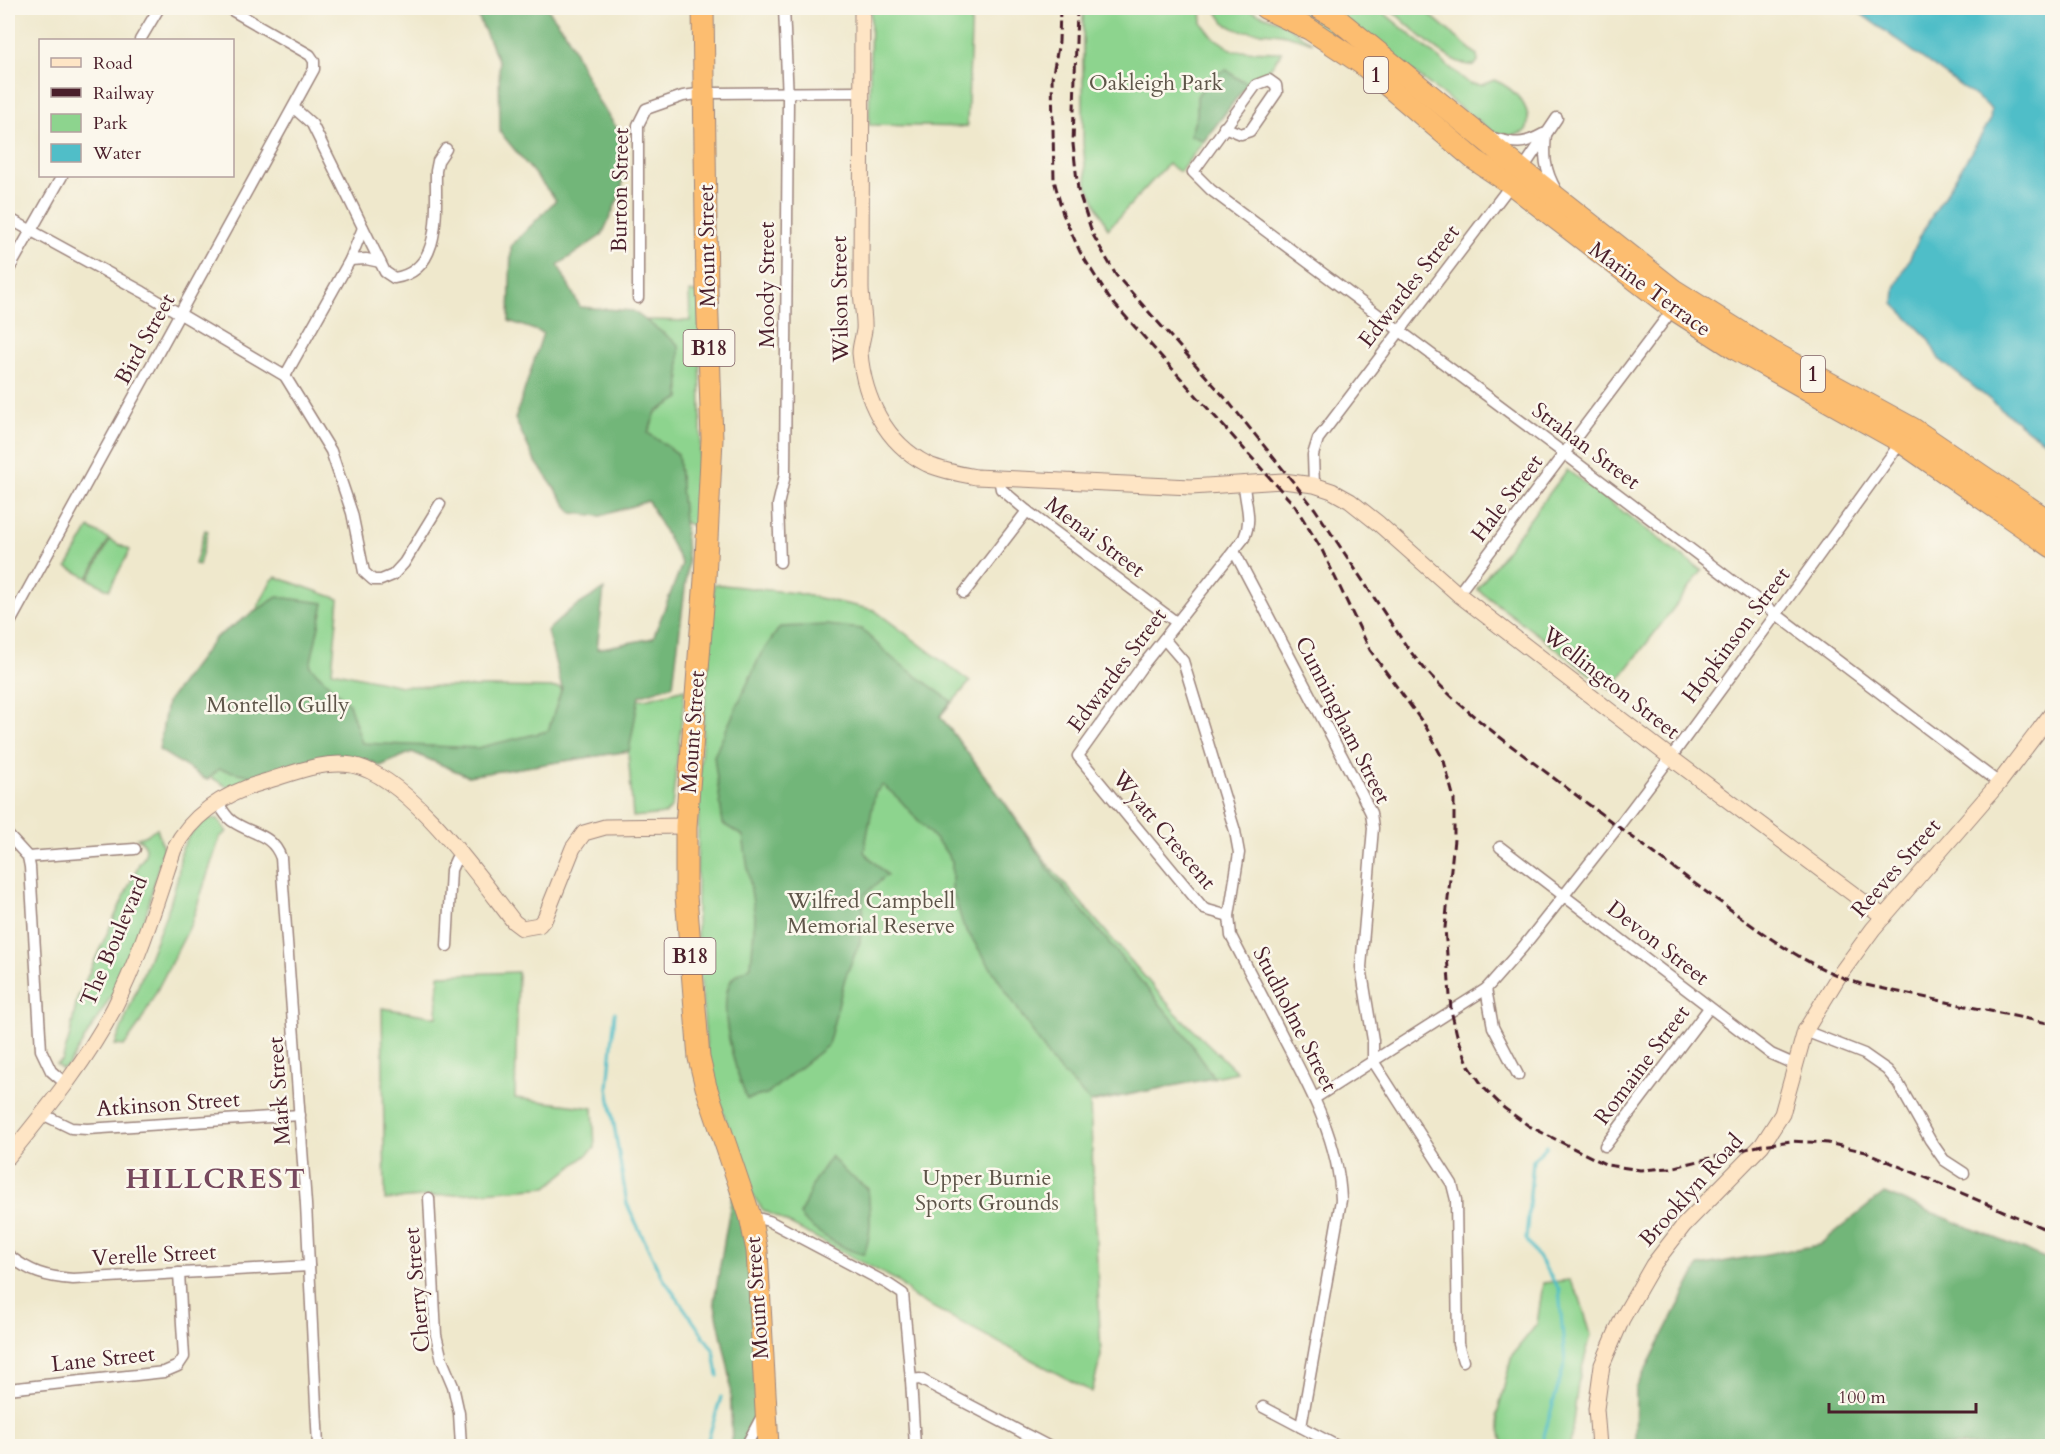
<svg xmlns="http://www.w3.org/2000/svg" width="2060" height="1454" viewBox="0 0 2060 1454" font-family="Cardo,serif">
<rect width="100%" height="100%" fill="#fbf7ec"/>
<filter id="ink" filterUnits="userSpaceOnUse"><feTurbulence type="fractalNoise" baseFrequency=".0167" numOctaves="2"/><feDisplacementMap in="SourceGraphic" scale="12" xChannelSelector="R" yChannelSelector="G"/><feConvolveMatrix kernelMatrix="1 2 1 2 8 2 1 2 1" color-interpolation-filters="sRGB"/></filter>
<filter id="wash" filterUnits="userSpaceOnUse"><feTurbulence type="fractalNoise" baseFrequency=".008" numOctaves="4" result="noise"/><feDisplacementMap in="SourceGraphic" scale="24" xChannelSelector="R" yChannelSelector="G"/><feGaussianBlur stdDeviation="1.35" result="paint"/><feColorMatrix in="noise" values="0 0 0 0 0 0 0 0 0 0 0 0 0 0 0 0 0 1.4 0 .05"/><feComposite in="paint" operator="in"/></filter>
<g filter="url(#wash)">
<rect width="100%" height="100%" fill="#efe8cc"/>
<g fill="#8dd48e" stroke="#6c7a5c" stroke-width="1.5">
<polygon points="871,8 972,8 967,127 869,125"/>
<polygon points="1083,8 1201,8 1202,23 1213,37 1234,51 1282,52 1263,78 1248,83 1180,172 1168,164 1108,229 1087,185 1083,143"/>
<path d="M1216 8H1243L1281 22 1313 43C1303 40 1292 36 1281 34 1256 29 1226 39 1216 8Z"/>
<polygon points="1280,8 1307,8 1317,14 1498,161 1497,164 1350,46"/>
<path d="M1328 8H1378L1470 84 1482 85 1494 80C1514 88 1535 109 1526 131 1512 138 1504 135 1490 130Z"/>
<path d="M1389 8H1422L1477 55 1478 61 1475 65C1451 69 1408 24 1389 8Z"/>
<polygon points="689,292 700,292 701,436 695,527 684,522 678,454 648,433 656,412 647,320 690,321"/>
<polygon points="1567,470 1702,571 1611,690 1477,589"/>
<polygon points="89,528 109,539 88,578 67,567"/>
<polygon points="205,530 208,531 199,565 195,564"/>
<polygon points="110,540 130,550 109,590 89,579"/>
<path d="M276 577 339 599 332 671 401 686 562 688 558 701 624 702 649 698 685 689 672 806 666 814 633 817 628 751 467 776 412 752 380 766C333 742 276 772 229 788L180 759 271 581Z"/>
<polygon points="714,584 796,593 874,610 970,682 940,716 1007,806 1046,862 1175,1012 1237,1072 1090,1103 1101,1356 1092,1392 915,1298 896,1280 763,1210 753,1196 720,1103 707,1054 697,939 697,867 700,767"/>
<polygon points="206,819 218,819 227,832 220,837 191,924 139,1025 124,1046 115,1045 170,904 178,876 181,851 188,837"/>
<path d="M157 828 163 849 139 941 115 990 68 1066 62 1069 56 1064 62 1061 70 1035 77 999 139 864C147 854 150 845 137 838L145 836Z"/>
<polygon points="518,972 515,1098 593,1108 595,1148 547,1187 385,1200 382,1008 437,1017 439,975"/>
<polygon points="1569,1280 1580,1298 1591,1335 1578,1383 1570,1446 1498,1446 1503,1442 1497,1415 1512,1355 1537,1324 1543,1283"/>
</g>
<g fill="#72b679" stroke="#5e6a52" stroke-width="1.5">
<polygon points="474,8 547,8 566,33 597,99 625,140 622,190 602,235 558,265 580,307 633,311 679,345 680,398 656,412 648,433 678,454 688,564 673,685 639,696 629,751 468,776 412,752 380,766 373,762 349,757 327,757 257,777 219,769 207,780 159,750 167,702 216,637 277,597 324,603 310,666 349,704 362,743 477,748 548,731 562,688 547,631 570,610 604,589 597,649 653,638 682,564 648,501 601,516 572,513 534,459 515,419 543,333 509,321 511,246 556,200 500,132 499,62"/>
<polygon points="1227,70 1237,78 1248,83 1204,141 1190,135 1197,115 1197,96 1213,74"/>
<path d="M827 625 861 629 892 658 951 701 940 716 1007 806 1051 873 1184 1033 1214 1078 1090 1102 1052 1062 963 925 952 889V861L943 848 900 800 883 785 875 793 864 852 887 875 864 895 860 942 845 978 828 1045 767 1094 747 1099C736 1073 715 1005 732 979 736 974 746 970 751 966L755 917 743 836 723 824 714 756 761 654 780 627Z"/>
<path d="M831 1156 845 1172 868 1189C870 1213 873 1232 864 1254 849 1253 807 1228 800 1215L814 1181Z"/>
<polygon points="736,1172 750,1216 768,1446 732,1446 730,1376 714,1301"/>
<polygon points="1884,1193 2052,1261 2052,1446 1635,1446 1636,1388 1699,1266 1819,1245"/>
</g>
<polygon fill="#50bec8" stroke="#4d6e7a" stroke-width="1.5" points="1853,8 2052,8 2052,446 2029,431 1939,359 1927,337 1894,304 1895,288 1924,229 1990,121 1991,110 1987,105"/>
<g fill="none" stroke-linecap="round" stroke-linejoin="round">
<g stroke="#50bec8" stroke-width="3">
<polyline points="615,1012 608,1088 627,1204 661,1275 714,1351 718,1376"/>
<polyline points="706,1446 721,1397"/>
<polyline points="1541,1446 1565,1362 1559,1289 1526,1239 1533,1160 1547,1146"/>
</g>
</g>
</g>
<g filter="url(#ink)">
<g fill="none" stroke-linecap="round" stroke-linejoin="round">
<defs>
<g id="street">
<polyline points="140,40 159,8"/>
<polyline points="716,93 862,92"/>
<path d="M294 108 312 124 385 272 394 278C444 271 435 207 436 171L438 161 446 149"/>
<polyline points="1224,127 1241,134 1250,131 1277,92 1276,85 1269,80 1256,85 1193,172 1211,190 1565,454 1999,783"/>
<path d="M1546 133C1544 156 1544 169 1556 190"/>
<path d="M1489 137C1513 143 1520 147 1543 134"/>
<polyline points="8,218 143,292 285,376 331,451 352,513 364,572 373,580 381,580 393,575 404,563 440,504"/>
<polyline points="350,260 366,259 380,262"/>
<polyline points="8,271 62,176"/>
<polyline points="638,298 638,125 646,109 683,96 705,93"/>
<polyline points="285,376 350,260 363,228"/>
<polyline points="999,478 1001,489 1027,511 1176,622"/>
<polyline points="1314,485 1313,455 1318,439 1522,170 1557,118"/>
<polyline points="1234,551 1353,777 1371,813 1373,828 1361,967 1373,1040 1373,1061 1452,1184 1456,1200 1458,1344 1463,1361"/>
<polyline points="780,562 778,505 785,475 788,99 784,8"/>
<polyline points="964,593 1027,511"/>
<polyline points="1458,594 1673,309"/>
<polyline points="8,626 314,69 314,61 310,55 228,8"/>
<path d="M1164 639 1183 661 1235 831 1239 853 1229 916 1231 936C1249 971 1267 1005 1284 1039 1311 1090 1339 1142 1341 1200L1301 1427"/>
<path d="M217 801C221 808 226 817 232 821 252 835 272 833 281 858L306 1204 318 1446"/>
<polyline points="8,835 28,857 30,867 41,1050 51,1071 66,1084"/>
<polyline points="1500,847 1771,1054 1796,1065"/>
<polyline points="28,857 135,849"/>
<path d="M1229 916 1204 909 1078 756 1143 665 1244 538C1253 518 1245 505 1244 484"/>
<polyline points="447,946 451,870 456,859 462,854"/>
<polyline points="1486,989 1493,1027 1518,1075"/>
<polyline points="1805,1031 1864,1054 1887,1070 1898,1083 1930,1140 1944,1160 1964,1173"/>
<polyline points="1315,1098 1486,989 1523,947 1618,827 1677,749 1783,605 1901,442"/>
<polyline points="42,1114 71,1128 87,1129 300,1115"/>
<polyline points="1605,1146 1709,1008"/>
<polyline points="429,1198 436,1335 442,1360 453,1386 459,1413 461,1446"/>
<polyline points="750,1216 769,1221 888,1284 903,1294 911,1380 915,1446"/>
<path d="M8 1255C30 1272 45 1277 73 1279L309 1266"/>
<polyline points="911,1380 920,1379 1048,1446"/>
<polyline points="8,1389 164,1372 178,1366 184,1357 179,1273"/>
<polyline points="1263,1407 1337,1446"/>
<polyline points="746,1446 763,1414"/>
</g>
<g id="secondary">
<path d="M862 8 861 288C861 302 865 317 864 330 863 338 860 345 860 353 864 398 885 443 927 464 943 471 959 474 976 477L1191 487 1283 481 1314 485 1332 491 1350 501 1379 524 1458 594 1670 757 1884 917"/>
<path d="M8 1157C46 1110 86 1062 114 1008 140 957 156 903 174 849 193 812 228 792 267 781 293 773 324 760 352 765 409 776 479 877 514 922L522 928 539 925 545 918 573 848 584 833 605 827 686 826"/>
<polyline points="1599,1446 1596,1409 1602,1365 1622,1319 1653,1265 1684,1225 1762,1145 1782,1114 1805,1031 1838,977 1873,929 1999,783 2052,713"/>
</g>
<g id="highway">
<polyline points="703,8 707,290 712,439 705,579 686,826 686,896 699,1058 706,1087 750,1216 757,1251 768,1446"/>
<polyline points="1265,8 1309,29 1362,64 1475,160 1511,184 1673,309 1737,350 1901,442 2052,547"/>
<polyline points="1319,8 1336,18 1522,170 1674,290 1771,351 1912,428 2052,523"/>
</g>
</defs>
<use href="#street" stroke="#9c847c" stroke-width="13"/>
<use href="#secondary" stroke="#9c847c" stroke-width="17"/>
<use href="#highway" stroke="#9c847c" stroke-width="23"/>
<use href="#street" stroke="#fff" stroke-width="10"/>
<use href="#secondary" stroke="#fee5c5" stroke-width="15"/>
<use href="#highway" stroke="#fcbd6f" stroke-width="21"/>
<g stroke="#4a1f2b" stroke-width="3" stroke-dasharray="9 4.5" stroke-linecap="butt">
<polyline points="1060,8 1059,42 1052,78 1054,180 1063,214 1080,252 1109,298 1295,506 1322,550 1370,650 1426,727 1444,761 1454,799 1454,839 1445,928 1451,1010 1457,1035 1469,1066 1485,1089 1504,1108 1529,1126 1607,1165 1640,1170 1671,1168 1762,1145 1791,1141 1828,1143 1866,1152 2052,1232"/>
<path d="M1077 8 1073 144 1078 190 1093 235 1116 275 1227 400 1315 509 1407 647C1441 693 1485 726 1530 760 1568 789 1605 817 1643 845 1671 866 1699 887 1727 907 1770 939 1810 968 1861 984L2052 1024"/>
</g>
</g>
</g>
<g text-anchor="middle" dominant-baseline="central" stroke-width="5" stroke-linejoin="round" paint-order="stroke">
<g fill="#fbf7ec" stroke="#7f6065" stroke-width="1.5">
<rect x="1364" y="57" width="24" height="36" rx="4.5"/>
<rect x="683.5" y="330" width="51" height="36" rx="4.5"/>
<rect x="1801" y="356" width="24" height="36" rx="4.5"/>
<rect x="664.5" y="938" width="51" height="36" rx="4.5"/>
</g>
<g font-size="21" font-weight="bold" fill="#4a1f2b">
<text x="1376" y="75">1</text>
<text x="709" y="348">B18</text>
<text x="1813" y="374">1</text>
<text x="690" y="956">B18</text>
</g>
<g font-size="22" fill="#5e5549" stroke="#fbf7ec">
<text x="1156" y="83">Oakleigh Park</text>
<text x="278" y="705">Montello Gully</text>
<text x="871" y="901">Wilfred Campbell<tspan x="871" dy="25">Memorial Reserve</tspan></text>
<text x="987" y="1178">Upper Burnie<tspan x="987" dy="25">Sports Grounds</tspan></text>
</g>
<g font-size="22" fill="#4a1f2b" stroke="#fbf7ec">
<text transform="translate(620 190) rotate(-89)">Burton Street</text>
<text transform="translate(707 246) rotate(-91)">Mount Street</text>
<text transform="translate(767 285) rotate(-90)">Moody Street</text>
<text transform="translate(1409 286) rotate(-52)">Edwardes Street</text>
<text transform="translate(1650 289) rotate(36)">Marine Terrace</text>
<text transform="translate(840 299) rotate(-91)">Wilson Street</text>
<text transform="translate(145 339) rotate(-61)">Bird Street</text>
<text transform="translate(1586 446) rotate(37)">Strahan Street</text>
<text transform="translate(1507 498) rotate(-53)">Hale Street</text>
<text transform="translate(1095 537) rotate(37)">Menai Street</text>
<text transform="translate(1736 635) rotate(-53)">Hopkinson Street</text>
<text transform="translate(1117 670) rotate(-53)">Edwardes Street</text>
<text transform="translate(1611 683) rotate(38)">Wellington Street</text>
<text transform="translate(1343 720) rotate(63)">Cunningham Street</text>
<text transform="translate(693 732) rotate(-86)">Mount Street</text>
<text transform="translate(1164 830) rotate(50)">Wyatt Crescent</text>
<text transform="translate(1896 868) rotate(-49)">Reeves Street</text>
<text transform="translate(114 941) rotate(-67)">The Boulevard</text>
<text transform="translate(1658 943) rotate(38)">Devon Street</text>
<text transform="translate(1295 1019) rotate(63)">Studholme Street</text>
<text transform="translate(1642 1065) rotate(-53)">Romaine Street</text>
<text transform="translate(279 1091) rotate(-94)">Mark Street</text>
<text transform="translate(168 1104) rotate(-4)">Atkinson Street</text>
<text transform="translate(1691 1190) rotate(-48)">Brooklyn Road</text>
<text transform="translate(154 1255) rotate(-3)">Verelle Street</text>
<text transform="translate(417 1290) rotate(-95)">Cherry Street</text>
<text transform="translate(757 1298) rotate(-94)">Mount Street</text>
<text transform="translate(103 1359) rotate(-6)">Lane Street</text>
</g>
<g font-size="28" font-weight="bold" letter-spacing="1.5" fill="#76485d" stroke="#fbf7ec">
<text x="216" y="1179">HILLCREST</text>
</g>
</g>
<rect width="2060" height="1454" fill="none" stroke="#fbf7ec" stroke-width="30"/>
<rect x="39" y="39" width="195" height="138" fill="#fbf7ec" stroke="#b4a19f" stroke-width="1.5"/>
<rect x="51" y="58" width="30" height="9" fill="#fee5c5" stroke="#b4a19f" stroke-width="1.5"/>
<text x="93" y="69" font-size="18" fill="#4a1f2b">Road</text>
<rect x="51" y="88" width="30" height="9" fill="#4a1f2b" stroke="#b4a19f" stroke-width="1.5"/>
<text x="93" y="99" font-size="18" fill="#4a1f2b">Railway</text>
<rect x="51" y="114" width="30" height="18" fill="#8dd48e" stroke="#b4a19f" stroke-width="1.5"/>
<text x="93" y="129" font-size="18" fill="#4a1f2b">Park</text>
<rect x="51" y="144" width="30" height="18" fill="#50bec8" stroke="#b4a19f" stroke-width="1.5"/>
<text x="93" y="159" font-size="18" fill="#4a1f2b">Water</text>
<path d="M1829 1403v9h147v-9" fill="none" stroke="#4a1f2b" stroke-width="3"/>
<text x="1838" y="1403" font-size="18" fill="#4a1f2b" stroke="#fbf7ec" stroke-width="4.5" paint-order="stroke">100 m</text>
</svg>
